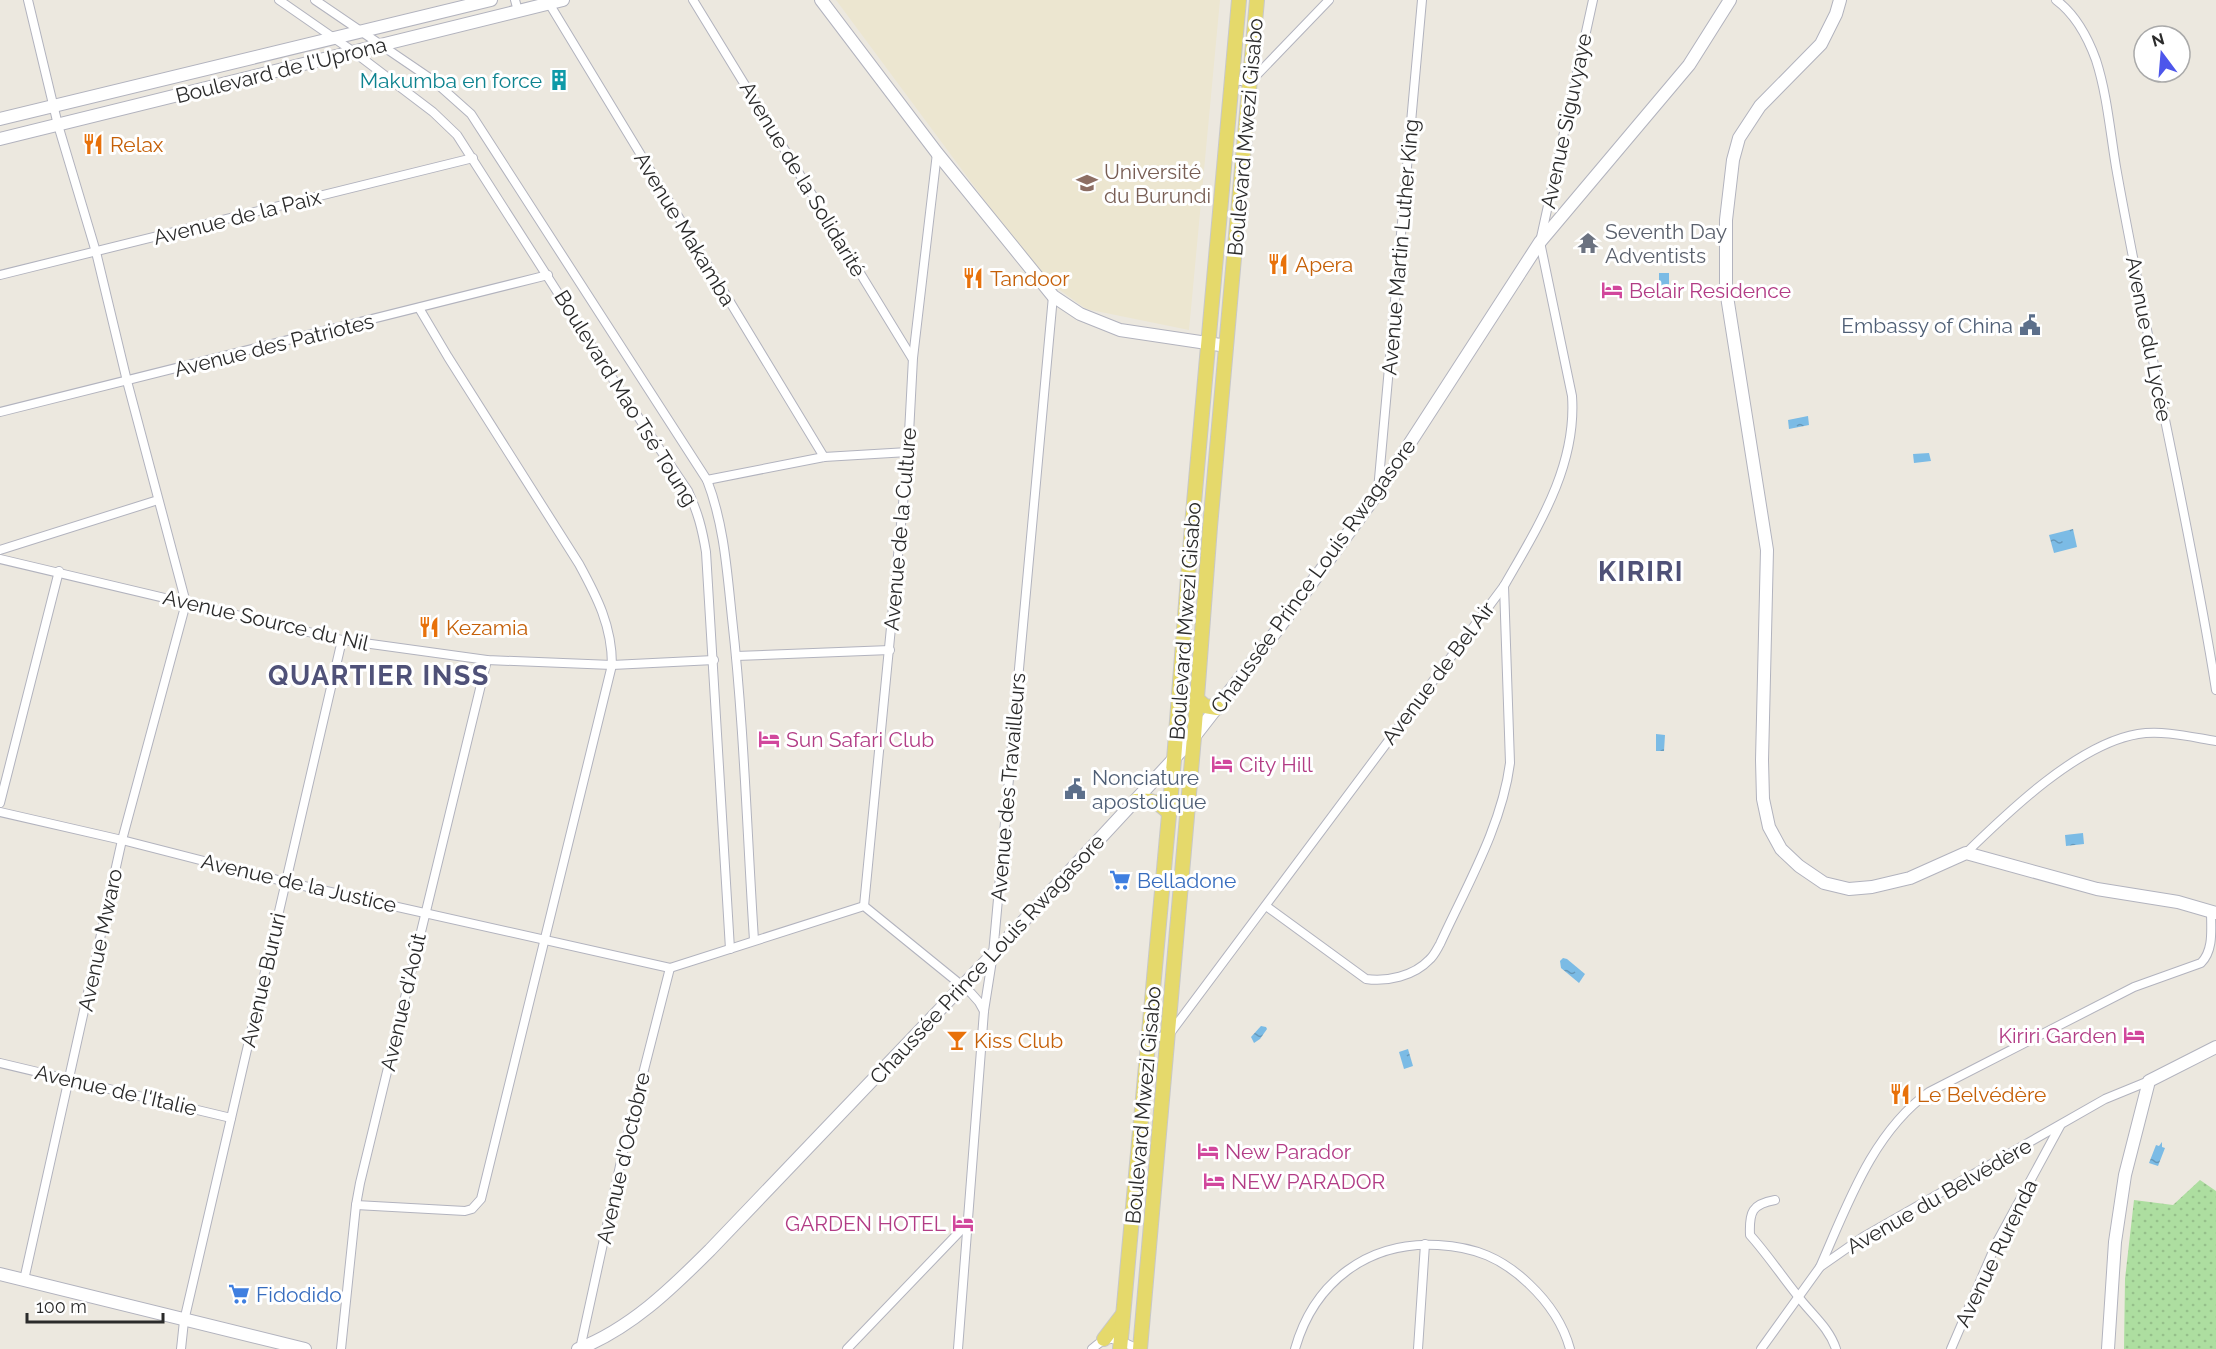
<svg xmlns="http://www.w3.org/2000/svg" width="2216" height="1349" viewBox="0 0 2216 1349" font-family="Raleway,sans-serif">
<defs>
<pattern id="grass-dots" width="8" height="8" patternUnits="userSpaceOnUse" patternTransform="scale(1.5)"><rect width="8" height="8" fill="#addea0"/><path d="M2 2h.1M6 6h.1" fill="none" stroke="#95bf8a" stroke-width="1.8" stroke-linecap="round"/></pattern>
<pattern id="water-ripples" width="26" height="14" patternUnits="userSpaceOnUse" patternTransform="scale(1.5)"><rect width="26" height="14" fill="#7bbbe5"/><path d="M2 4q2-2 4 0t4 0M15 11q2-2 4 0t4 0" fill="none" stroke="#6598ba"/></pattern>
</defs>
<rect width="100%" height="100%" fill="#ece8df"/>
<polygon fill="#ece6d0" points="836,0 1220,0 1189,330 1086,309 1053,285 1026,256"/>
<polygon fill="url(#grass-dots)" points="2200,1180 2216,1191 2216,1349 2124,1349 2125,1279 2134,1200 2173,1205"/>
<g fill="url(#water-ripples)">
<rect x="1659" y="273" width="10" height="17"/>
<polygon points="1808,416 1809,425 1789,429 1788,420"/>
<polygon points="1929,453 1931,461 1914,463 1913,454"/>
<polygon points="2073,529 2077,547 2054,553 2049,535"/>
<polygon points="1656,734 1665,735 1664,751 1656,751"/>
<polygon points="2083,833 2084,844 2066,846 2065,835"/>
<polygon points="1563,958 1567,959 1585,974 1579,983 1561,968 1560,961"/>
<polygon points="1261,1026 1266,1027 1267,1029 1260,1039 1254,1043 1251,1037"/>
<polygon points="1408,1049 1413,1066 1404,1069 1399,1052"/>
<polygon points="2162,1142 2162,1147 2165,1148 2158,1166 2149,1163 2156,1145 2159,1146"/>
</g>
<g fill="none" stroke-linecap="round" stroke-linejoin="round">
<defs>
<g id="street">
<path d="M279 0 354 52 433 112 457 135 618 387 688 491C698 513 702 528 706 552L730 949"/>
<path d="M315 0 434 81 471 114 707 480C724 524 727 571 732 618 744 725 747 833 754 940"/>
<polyline points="515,0 518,11"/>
<polyline points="547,0 824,457"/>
<polyline points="693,0 912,358"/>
<path d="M2056 0C2075 14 2088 38 2096 60 2107 94 2110 131 2116 167 2123 207 2131 247 2139 288 2164 422 2195 555 2216 690"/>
<polyline points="1232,80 1250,82 1329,0"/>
<polyline points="0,275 473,158"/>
<polyline points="0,412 548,275"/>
<polyline points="707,480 824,457 908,452"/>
<polyline points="1378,490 1422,0"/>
<polyline points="0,550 158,500"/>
<polyline points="0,559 342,640 487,660 612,665 714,660"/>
<polyline points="736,656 890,650"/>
<polyline points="0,803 59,571"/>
<polyline points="0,812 122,840 286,882 670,968"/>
<path d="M1966 853C2008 812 2078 744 2138 734 2163 730 2191 737 2216 741"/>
<polyline points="864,906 908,452 913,358 937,153"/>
<path d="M1266 906 1366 979C1387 982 1414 976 1429 960 1434 956 1437 949 1440 944 1466 887 1502 826 1510 763L1504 586"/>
<polyline points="670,968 864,906 971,993 979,1002 984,1011"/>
<path d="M1149 1038 1168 1036 1504 586C1537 528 1577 467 1572 396L1540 242 1593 0"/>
<polyline points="0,1063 231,1118"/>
<path d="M1775 1200C1752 1204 1749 1212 1750 1235 1767 1254 1781 1275 1797 1295 1810 1313 1829 1327 1836 1349"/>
<path d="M356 1205 465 1211 472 1209 481 1199 612 665C612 626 597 597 579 564L448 357 419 308"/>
<path d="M1820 1267C1847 1206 1872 1133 1929 1092L2134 987 2201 963C2214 950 2211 929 2211 911"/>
<polyline points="24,1280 122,840 186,603 127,381 96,252 58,125 28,0"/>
<polyline points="181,1349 184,1321 342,640"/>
<polyline points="341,1349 356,1205 360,1183 487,660"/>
<polyline points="580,1349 623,1152 670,968"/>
<polyline points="847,1349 966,1225"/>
<polyline points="958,1349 984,1011 993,954 1053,296"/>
<path d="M1092 1349C1110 1332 1118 1340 1138 1349"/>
<path d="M1295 1349C1314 1282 1368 1241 1438 1245 1475 1247 1502 1258 1529 1284 1548 1302 1563 1323 1570 1349"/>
<polyline points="1418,1349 1425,1244"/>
<polyline points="1761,1349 1820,1267 1863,1237 2105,1099 2149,1081"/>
<polyline points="1951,1349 1997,1242 2060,1126"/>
</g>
<g id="secondary">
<polyline points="821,0 937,153 1053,296 1080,314 1120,330 1227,346"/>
<polyline points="1840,0 1836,14 1821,44 1760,106 1739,138 1733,160 1726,220 1726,290 1767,550 1762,760 1763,799 1769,827 1781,849 1799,866 1824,883 1849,889 1872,887 1910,878 1966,853 2097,889 2178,902 2216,913"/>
<polyline points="0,119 491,0"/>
<polyline points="0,139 563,0"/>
<polyline points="0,1274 305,1349"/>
<path d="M578 1349C630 1329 671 1289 710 1250L993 954 1194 737 1278 629 1377 494 1540 242 1689 65 1730 0"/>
<polyline points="2108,1349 2115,1242 2125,1175 2149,1081 2216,1047"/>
</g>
<g id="primary">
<polyline points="1197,699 1205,706 1217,708"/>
<path d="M1136 801C1151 799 1159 802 1169 813"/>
<polyline points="1104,1339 1123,1314"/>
<polyline points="1120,1349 1174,760 1192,525 1239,0"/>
<polyline points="1140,1349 1194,737 1210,527 1257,0"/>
</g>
</defs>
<use href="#street" stroke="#b2b3be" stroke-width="10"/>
<use href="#secondary" stroke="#b2b3be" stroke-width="14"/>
<use href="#primary" stroke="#c8c8c8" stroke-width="16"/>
<use href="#street" stroke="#fff" stroke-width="8"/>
<use href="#secondary" stroke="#fff" stroke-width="12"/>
<use href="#primary" stroke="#e5d96b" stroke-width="14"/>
</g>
<defs>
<symbol id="building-bare" viewBox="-9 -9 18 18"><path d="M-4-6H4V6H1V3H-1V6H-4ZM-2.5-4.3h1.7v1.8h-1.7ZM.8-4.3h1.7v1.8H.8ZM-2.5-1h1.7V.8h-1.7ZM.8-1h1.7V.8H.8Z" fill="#0f9aa8" stroke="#fff" stroke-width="2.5" paint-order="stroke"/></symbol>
<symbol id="restaurant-bare" viewBox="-9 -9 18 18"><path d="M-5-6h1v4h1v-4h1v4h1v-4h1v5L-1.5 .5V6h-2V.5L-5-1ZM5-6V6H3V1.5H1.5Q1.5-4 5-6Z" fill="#e8710a" stroke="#fff" stroke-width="2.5" paint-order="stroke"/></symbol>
<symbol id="university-bare" viewBox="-9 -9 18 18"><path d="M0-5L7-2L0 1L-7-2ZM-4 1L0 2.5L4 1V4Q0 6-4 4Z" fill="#8d6e63" stroke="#fff" stroke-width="2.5" paint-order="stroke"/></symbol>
<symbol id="temple-bare" viewBox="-9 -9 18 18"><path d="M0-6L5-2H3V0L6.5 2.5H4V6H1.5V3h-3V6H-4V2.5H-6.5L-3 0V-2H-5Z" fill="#6b7280" stroke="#fff" stroke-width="2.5" paint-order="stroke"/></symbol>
<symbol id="hotel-bare" viewBox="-9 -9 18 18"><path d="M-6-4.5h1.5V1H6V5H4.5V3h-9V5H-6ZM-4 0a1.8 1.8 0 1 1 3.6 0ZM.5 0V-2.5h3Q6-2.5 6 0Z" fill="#d1479c" stroke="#fff" stroke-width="2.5" paint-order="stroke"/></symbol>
<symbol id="civic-bare" viewBox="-9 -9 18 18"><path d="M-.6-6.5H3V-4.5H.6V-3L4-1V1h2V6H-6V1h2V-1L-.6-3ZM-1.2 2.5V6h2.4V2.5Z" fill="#5c6f8a" stroke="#fff" stroke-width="2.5" paint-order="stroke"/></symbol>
<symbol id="supermarket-bare" viewBox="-9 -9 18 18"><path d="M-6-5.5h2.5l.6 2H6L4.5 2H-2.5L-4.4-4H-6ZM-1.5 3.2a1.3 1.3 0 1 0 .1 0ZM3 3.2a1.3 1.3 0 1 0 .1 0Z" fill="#3f7fe0" stroke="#fff" stroke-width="2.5" paint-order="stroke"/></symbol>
<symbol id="bar-bare" viewBox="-9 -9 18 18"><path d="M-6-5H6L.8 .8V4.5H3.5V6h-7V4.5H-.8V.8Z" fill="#e8710a" stroke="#fff" stroke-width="2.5" paint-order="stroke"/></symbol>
</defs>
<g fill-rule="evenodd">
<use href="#building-bare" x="544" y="65" width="30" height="30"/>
<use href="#restaurant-bare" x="78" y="129" width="30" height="30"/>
<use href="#university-bare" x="1072" y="168" width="30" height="30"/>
<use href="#temple-bare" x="1573" y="228" width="30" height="30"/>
<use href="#restaurant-bare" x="1263" y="249" width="30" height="30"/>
<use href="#restaurant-bare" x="958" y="263" width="30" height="30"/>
<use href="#hotel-bare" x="1597" y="275" width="30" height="30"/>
<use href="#civic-bare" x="2015" y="310" width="30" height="30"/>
<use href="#restaurant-bare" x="414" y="612" width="30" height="30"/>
<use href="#hotel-bare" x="754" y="724" width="30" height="30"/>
<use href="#hotel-bare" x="1207" y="749" width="30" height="30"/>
<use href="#civic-bare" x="1060" y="774" width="30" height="30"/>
<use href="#supermarket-bare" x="1105" y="865" width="30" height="30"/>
<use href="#hotel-bare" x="2119" y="1020" width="30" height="30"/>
<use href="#bar-bare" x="942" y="1025" width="30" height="30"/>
<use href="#restaurant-bare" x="1885" y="1079" width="30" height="30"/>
<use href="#hotel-bare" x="1193" y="1136" width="30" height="30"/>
<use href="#hotel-bare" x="1199" y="1166" width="30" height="30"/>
<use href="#hotel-bare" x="948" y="1208" width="30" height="30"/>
<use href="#supermarket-bare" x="224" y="1279" width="30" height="30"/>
</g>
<g text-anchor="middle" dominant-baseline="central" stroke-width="6" stroke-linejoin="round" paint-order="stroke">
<g font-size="21" fill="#2b2b2b" stroke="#fff">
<text transform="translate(281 70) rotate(-14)">Boulevard de l'Uprona</text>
<text transform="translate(1566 121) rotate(-78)">Avenue Siguvyaye</text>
<text transform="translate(1245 137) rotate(-85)">Boulevard Mwezi Gisabo</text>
<text transform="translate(803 179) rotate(59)">Avenue de la Solidarité</text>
<text transform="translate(237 217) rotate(-14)">Avenue de la Paix</text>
<text transform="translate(685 229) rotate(59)">Avenue Makamba</text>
<text transform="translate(1400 247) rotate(-85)">Avenue Martin Luther King</text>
<text transform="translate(2149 339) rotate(79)">Avenue du Lycée</text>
<text transform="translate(274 345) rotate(-14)">Avenue des Patriotes</text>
<text transform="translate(626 398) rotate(58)">Boulevard Mao Tsé Toung</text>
<text transform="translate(900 529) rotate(-85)">Avenue de la Culture</text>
<text transform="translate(1313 576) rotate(-54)">Chaussée Prince Louis Rwagasore</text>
<text transform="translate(266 620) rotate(13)">Avenue Source du Nil</text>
<text transform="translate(1185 621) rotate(-86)">Boulevard Mwezi Gisabo</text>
<text transform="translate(1438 673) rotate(-53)">Avenue de Bel Air</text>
<text transform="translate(1008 787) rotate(-85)">Avenue des Travailleurs</text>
<text transform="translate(299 883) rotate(13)">Avenue de la Justice</text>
<text transform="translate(100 940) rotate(-78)">Avenue Mwaro</text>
<text transform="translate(987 959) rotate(-47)">Chaussée Prince Louis Rwagasore</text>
<text transform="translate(263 980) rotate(-77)">Avenue Bururi</text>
<text transform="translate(403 1002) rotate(-77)">Avenue d'Août</text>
<text transform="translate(116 1090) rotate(13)">Avenue de l'Italie</text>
<text transform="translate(1143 1105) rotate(-85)">Boulevard Mwezi Gisabo</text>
<text transform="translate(623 1158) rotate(-77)">Avenue d'Octobre</text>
<text transform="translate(1939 1196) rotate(-30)">Avenue du Belvédère</text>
<text transform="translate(1996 1253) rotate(-64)">Avenue Rurenda</text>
</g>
<g font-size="21" fill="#0d838f" stroke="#fff" text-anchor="end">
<text x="542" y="80">Makumba en force</text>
</g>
<g font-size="21" fill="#c56008" stroke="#fff" text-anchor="start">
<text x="110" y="144">Relax</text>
<text x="1295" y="264">Apera</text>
<text x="990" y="278">Tandoor</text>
<text x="446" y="627">Kezamia</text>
<text x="974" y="1040">Kiss Club</text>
<text x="1917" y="1094">Le Belvédère</text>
</g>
<g font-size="21" fill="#785e54" stroke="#fff" text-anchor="start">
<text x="1104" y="171">Université<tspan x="1104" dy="24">du Burundi</tspan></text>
</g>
<g font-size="21" fill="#5b616d" stroke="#fff" text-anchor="start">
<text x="1605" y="231">Seventh Day<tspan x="1605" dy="24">Adventists</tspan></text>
</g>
<g font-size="21" fill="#b23c85" stroke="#fff" text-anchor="start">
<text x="1629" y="290">Belair Residence</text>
<text x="786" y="739">Sun Safari Club</text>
<text x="1239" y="764">City Hill</text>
<text x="2117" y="1035" text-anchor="end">Kiriri Garden</text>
<text x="1225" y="1151">New Parador</text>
<text x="1231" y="1181">NEW PARADOR</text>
<text x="946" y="1223" text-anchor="end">GARDEN HOTEL</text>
</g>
<g font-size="21" fill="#4e5e75" stroke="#fff" text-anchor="end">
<text x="2013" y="325">Embassy of China</text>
<text x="1092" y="777" text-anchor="start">Nonciature<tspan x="1092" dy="24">apostolique</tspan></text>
</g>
<g font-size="21" fill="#366cbe" stroke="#fff" text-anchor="start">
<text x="1137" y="880">Belladone</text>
<text x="256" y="1294">Fidodido</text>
</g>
<g font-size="27" font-weight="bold" letter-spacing="1.5" fill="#4f5178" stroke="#fff">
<text x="1641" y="571">KIRIRI</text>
<text x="379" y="675">QUARTIER INSS</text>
</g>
</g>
<g transform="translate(2162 54) rotate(344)"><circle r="28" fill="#ffffff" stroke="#aaaaaa" stroke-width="1.5"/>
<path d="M0-4.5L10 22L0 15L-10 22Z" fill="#4d56eb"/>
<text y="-9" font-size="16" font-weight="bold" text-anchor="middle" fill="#2b2b2b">N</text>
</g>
<path d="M27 1313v9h136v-9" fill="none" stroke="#2b2b2b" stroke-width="3"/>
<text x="36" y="1313" font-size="18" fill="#2b2b2b" stroke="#ffffff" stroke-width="4.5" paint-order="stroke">100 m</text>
</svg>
